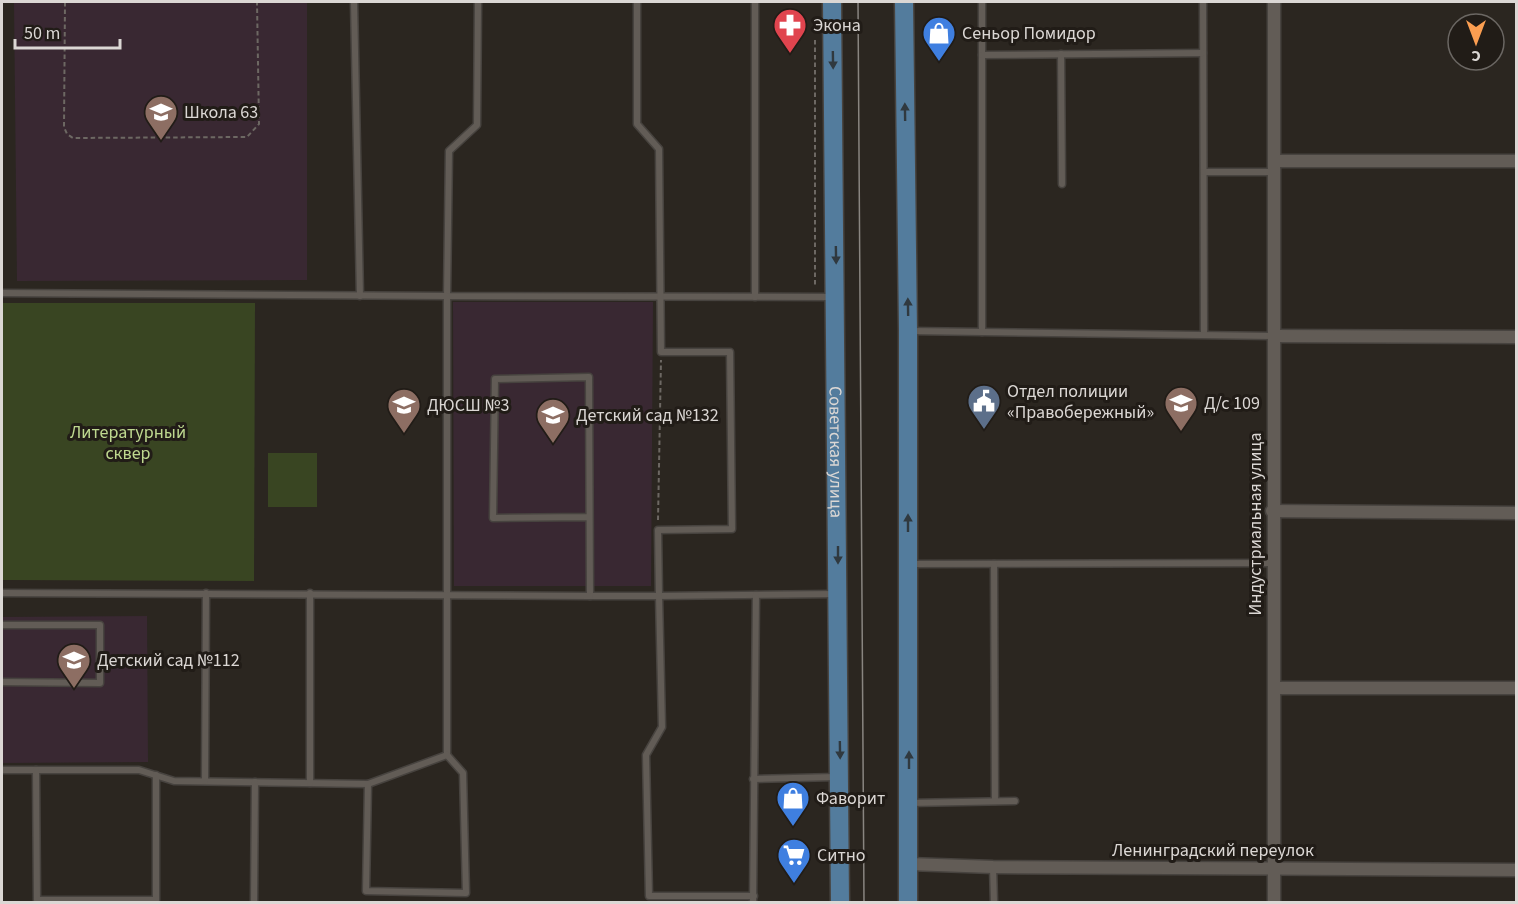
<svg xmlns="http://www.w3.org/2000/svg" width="1518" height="904" viewBox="0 0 1518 904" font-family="'Source Sans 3',sans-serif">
<rect width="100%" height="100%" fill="#2b2620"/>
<g fill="#392832">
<polygon points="14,2 307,2 307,280 17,281"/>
<polygon points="453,302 653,302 651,586 454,586"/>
<polygon points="147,616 148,762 2,763 2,617"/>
</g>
<g fill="#394522">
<polygon points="2,303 255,303 254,581 2,580"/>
<rect x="268" y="453" width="49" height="54"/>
</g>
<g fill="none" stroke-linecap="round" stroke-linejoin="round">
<defs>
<g id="lane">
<polyline points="354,2 360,296"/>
<polyline points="478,2 477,125 449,151 447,296 833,297"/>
<polyline points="637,2 637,124 659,149 661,352 730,352 732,529 658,530 659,596 834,594"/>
<polyline points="755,2 755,297"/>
<polyline points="982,2 982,332"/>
<polyline points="1203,2 1204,333"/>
<polyline points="1061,54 1062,184"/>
<polyline points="982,55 1203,53"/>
<polyline points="1204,172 1275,172"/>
<polyline points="2,293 447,296 447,755 368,784 174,781 139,770 2,770"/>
<polyline points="911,331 1273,336"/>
<polyline points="589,517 493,518 495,379 589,377 590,596 659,596 662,727 646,755 649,896 754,896"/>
<polyline points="909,564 1272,563"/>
<polyline points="994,564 995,801"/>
<polyline points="2,593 590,596"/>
<polyline points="310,593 310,783"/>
<polyline points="2,625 100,625 100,683 2,682"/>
<polyline points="36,770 37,900 156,900 156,775"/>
<polyline points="753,779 836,777"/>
<polyline points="205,781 206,593"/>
<polyline points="368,784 366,891 466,893 463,773 447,755"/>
<polyline points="909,803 1015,801"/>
<polyline points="993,867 994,902"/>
<polyline points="254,902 255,782"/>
<polyline points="753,902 756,595"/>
</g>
<g id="street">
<polyline points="1275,161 1516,161"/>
<polyline points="1273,336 1516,337"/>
<polyline points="1272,511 1516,513"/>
<polyline points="1275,688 1516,688"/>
<polyline points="909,864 993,867 1516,870"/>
<polyline points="1274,902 1274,2"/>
</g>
<g id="primary">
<path id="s1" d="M832 2 840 902"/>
<polyline points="904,2 908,331 908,902"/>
</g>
</defs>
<use href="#lane" stroke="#47433f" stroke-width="9"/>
<use href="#street" stroke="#47433f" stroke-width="15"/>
<use href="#primary" stroke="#47433f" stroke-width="21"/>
<g stroke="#6d6863" stroke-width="2" stroke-dasharray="4.5 3" stroke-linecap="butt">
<polyline points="65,2 64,127 67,134 73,138 247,137 259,124 257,2"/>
<polyline points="815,40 815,287"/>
<polyline points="658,520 661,360"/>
</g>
<use href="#lane" stroke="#625c56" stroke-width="6"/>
<use href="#street" stroke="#625c56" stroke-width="12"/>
<use href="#primary" stroke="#537c9d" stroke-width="18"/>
<polyline stroke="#898580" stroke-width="1.5" points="858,2 864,902"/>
</g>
<defs><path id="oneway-solid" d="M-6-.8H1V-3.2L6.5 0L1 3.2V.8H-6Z" transform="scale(1.5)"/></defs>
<g fill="#30393f">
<use href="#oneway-solid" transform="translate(833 60) rotate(89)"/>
<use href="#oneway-solid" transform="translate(905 112) rotate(-91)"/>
<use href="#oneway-solid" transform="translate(836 255) rotate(89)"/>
<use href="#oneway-solid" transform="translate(908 307) rotate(-91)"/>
<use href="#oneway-solid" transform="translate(908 523) rotate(-90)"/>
<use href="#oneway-solid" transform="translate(838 555) rotate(90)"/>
<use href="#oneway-solid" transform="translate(840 750) rotate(89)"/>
<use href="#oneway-solid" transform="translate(909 760) rotate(-90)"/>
</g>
<defs>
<symbol id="pharmacy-pin" viewBox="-11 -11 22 30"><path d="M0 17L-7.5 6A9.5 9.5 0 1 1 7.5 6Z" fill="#e0444e" stroke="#211c17"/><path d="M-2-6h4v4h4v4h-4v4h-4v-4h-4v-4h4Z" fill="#fff"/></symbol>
<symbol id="shop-pin" viewBox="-11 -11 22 30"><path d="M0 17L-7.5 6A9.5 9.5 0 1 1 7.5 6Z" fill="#3f7fe0" stroke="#211c17"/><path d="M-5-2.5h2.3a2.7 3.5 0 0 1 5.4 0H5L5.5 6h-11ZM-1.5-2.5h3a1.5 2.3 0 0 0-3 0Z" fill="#fff"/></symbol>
<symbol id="school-pin" viewBox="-11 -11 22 30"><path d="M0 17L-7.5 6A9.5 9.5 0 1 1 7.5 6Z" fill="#8d6e63" stroke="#211c17"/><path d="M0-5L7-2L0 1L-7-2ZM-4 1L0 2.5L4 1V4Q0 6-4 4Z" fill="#fff"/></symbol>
<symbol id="civic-pin" viewBox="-11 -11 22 30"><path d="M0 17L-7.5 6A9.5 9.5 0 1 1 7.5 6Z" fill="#5c6f8a" stroke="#211c17"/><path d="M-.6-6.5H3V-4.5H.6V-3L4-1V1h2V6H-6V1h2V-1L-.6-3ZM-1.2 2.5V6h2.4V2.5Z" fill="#fff"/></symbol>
<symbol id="supermarket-pin" viewBox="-11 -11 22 30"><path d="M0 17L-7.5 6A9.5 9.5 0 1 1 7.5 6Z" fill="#3f7fe0" stroke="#211c17"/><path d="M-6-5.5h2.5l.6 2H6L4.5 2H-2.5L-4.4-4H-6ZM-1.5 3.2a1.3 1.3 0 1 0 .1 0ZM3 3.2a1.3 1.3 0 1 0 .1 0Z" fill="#fff"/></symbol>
</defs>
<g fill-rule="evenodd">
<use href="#pharmacy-pin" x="771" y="6" width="38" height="52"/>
<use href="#shop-pin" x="920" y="14" width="38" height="52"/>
<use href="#school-pin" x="142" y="93" width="38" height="52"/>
<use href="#civic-pin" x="965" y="382" width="38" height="52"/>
<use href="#school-pin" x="1162" y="384" width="38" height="52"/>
<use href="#school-pin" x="385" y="386" width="38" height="52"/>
<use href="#school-pin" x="534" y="396" width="38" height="52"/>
<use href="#school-pin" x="55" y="641" width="38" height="52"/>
<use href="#shop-pin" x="774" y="779" width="38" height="52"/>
<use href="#supermarket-pin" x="775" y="836" width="38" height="52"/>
</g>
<g text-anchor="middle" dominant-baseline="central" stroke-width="6" stroke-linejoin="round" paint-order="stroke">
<g font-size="18" fill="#dbd7d4" stroke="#211c17" text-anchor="start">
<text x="813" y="25">Экона</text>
<text x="962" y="33">Сеньор Помидор</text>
<text x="184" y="112">Школа 63</text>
<text x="1007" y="391">Отдел полиции<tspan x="1007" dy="21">«Правобережный»</tspan></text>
<text x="1204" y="403">Д/с 109</text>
<text x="427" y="405">ДЮСШ №3</text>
<text x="576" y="415">Детский сад №132</text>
<text x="97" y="660">Детский сад №112</text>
<text x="816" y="798">Фаворит</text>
<text x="817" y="855">Ситно</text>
</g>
<g font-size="18" fill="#bed88f" stroke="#211c17">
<text x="128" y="432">Литературный<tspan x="128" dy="21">сквер</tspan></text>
</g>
<g font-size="18" fill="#dbd7d4" stroke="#211c17">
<text stroke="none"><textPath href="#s1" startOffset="450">Советская улица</textPath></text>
<text transform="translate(1255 524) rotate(-90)">Индустриальная улица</text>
<text x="1213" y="850">Ленинградский переулок</text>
</g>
</g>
<rect width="1518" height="904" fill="none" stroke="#dbd7d4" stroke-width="6"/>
<g transform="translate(1476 42) rotate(180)"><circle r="28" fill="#211c17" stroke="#6b6763" stroke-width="1.5"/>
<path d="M0-4.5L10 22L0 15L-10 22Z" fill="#fb9e51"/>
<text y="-9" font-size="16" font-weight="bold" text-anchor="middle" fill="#dbd7d4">С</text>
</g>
<path d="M15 39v9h105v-9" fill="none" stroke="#dbd7d4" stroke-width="3"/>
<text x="24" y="39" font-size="18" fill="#dbd7d4" stroke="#211c17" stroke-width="4.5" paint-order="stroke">50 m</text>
</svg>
